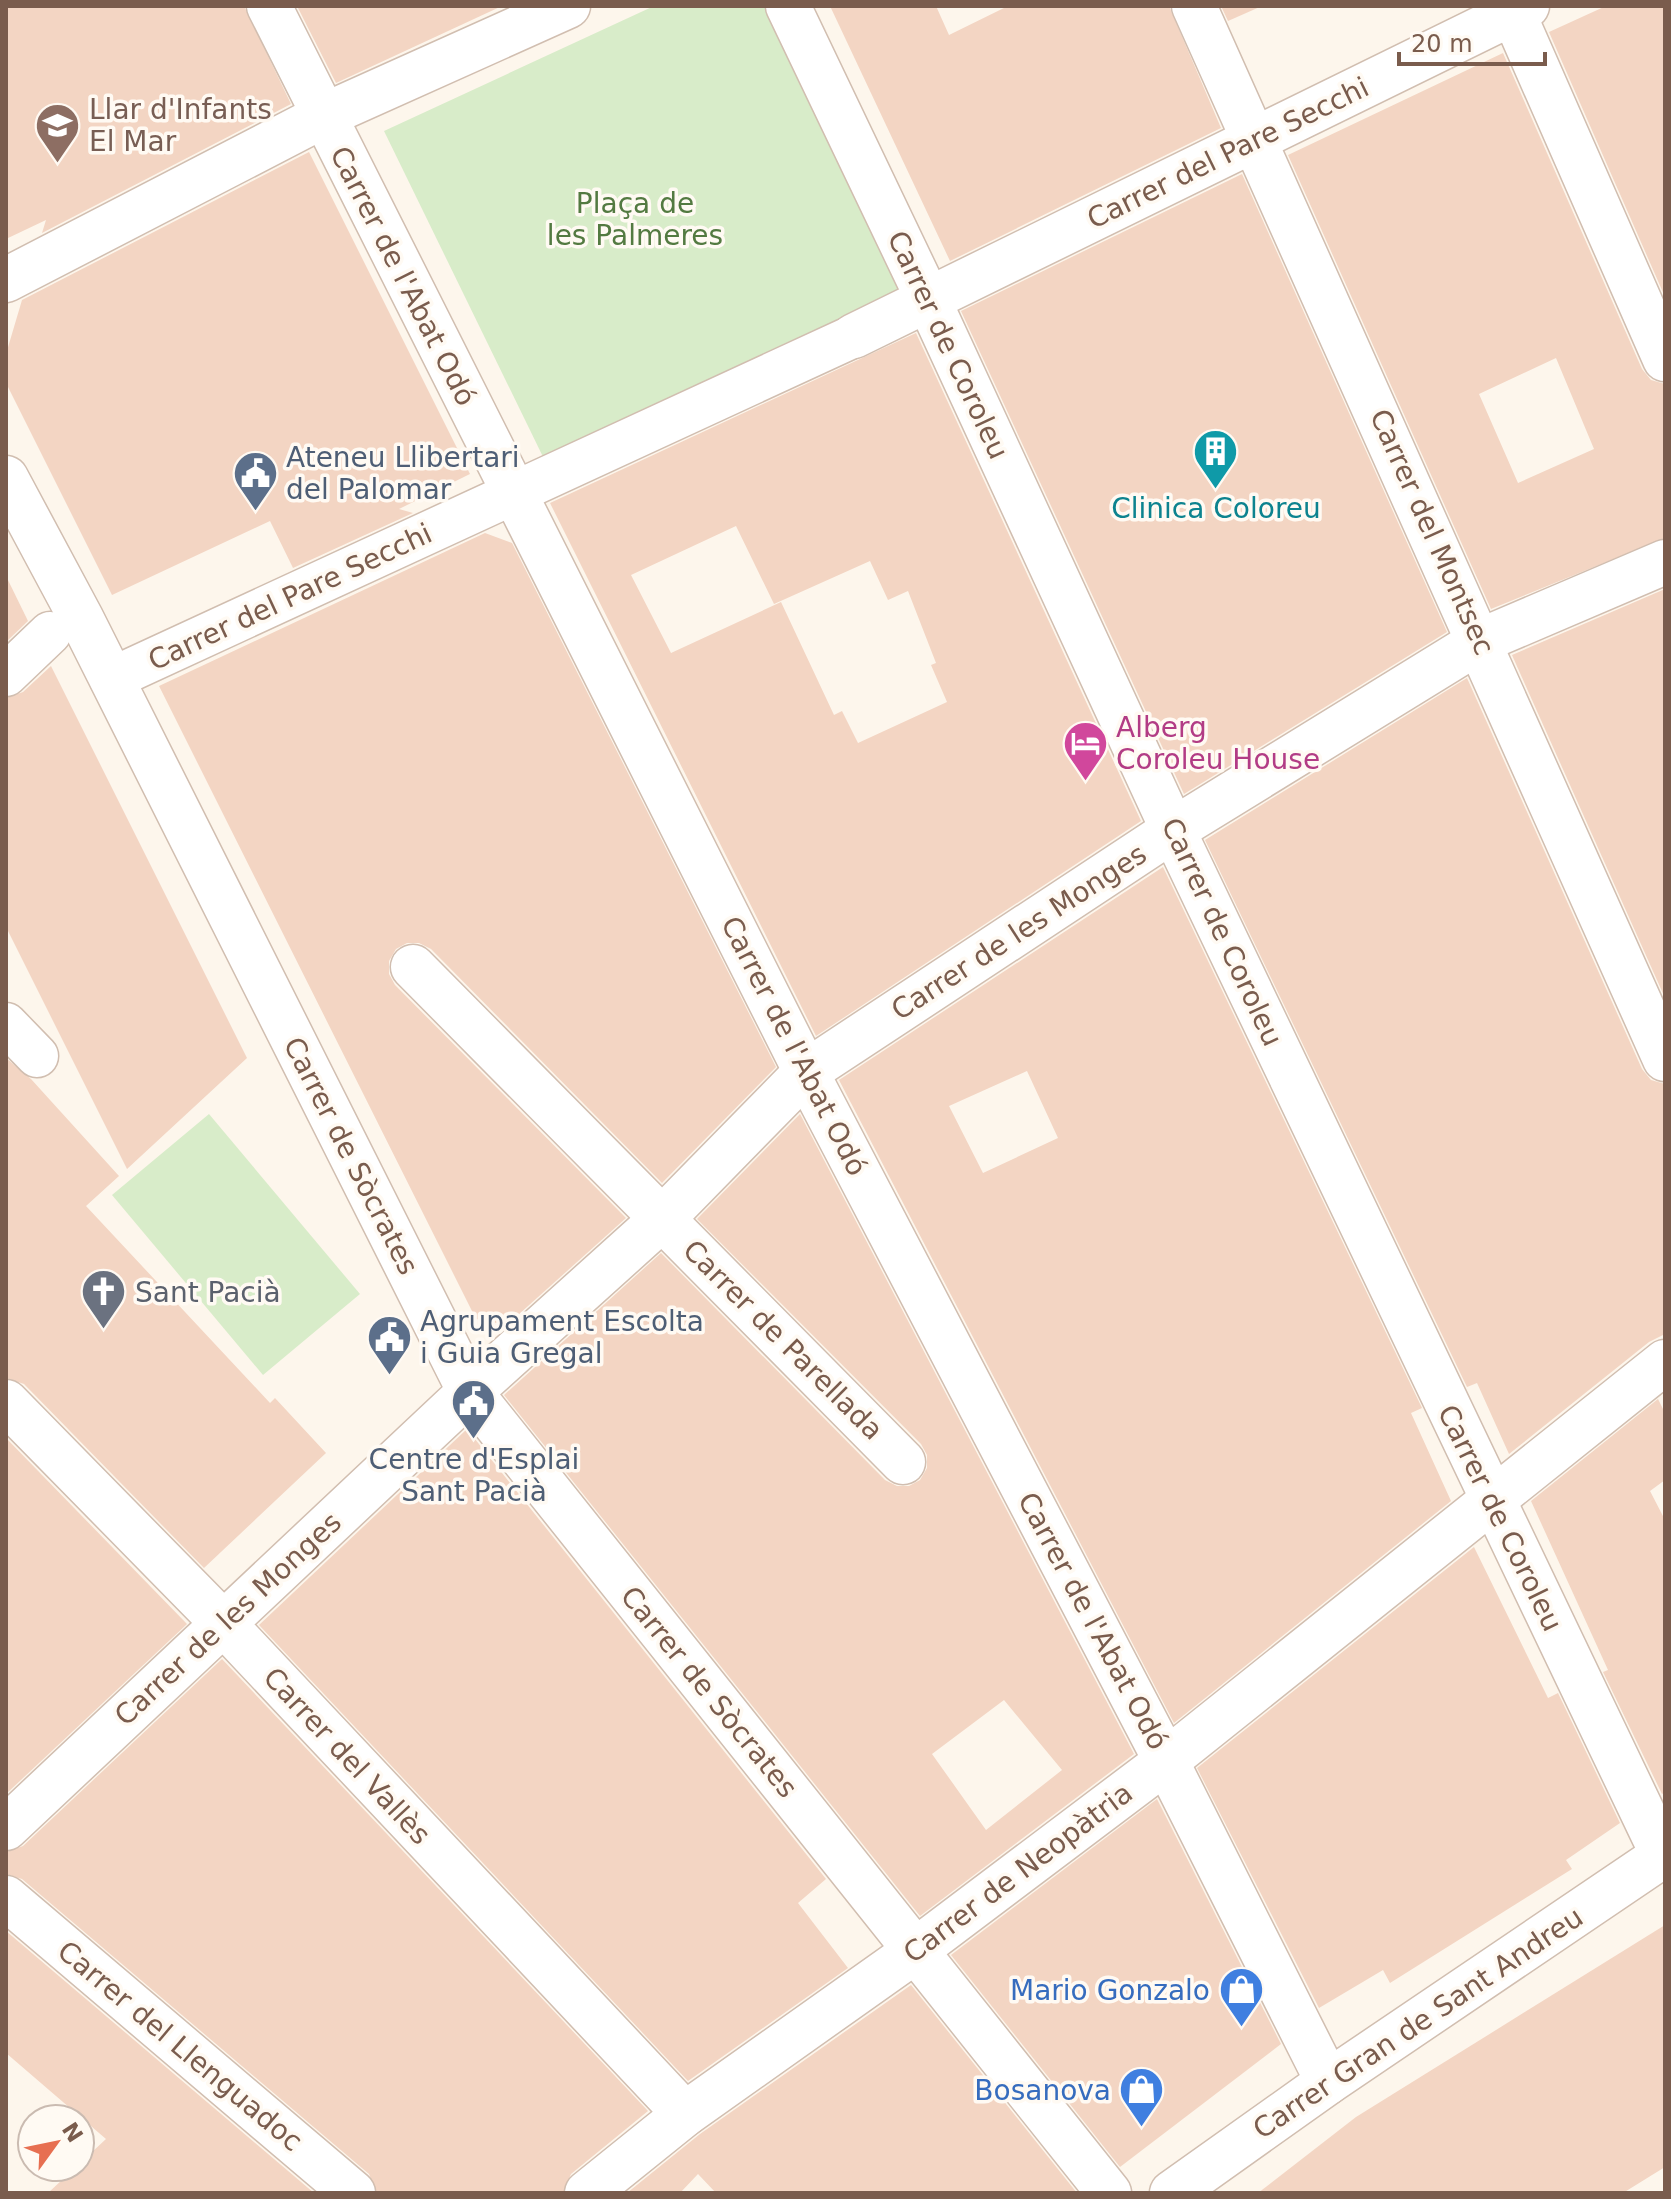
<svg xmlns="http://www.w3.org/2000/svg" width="1671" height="2199" viewBox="0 0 1671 2199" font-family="'DejaVu Sans',sans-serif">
<rect width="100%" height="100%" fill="#fdf6ec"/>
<g fill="#d8ecc9">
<polygon points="654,6 773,6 912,294 546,463 384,131"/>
<polygon points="209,1114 360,1294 263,1375 112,1195"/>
</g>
<g fill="#f3d5c3" fill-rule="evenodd">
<polygon points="6,6 244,6 291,104 42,233 46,220 6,239"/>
<polygon points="297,6 502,6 336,83"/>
<polygon points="830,6 936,6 949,35 1008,6 1169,6 1221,128 950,261"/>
<polygon points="1221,6 1262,6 1228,21"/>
<polygon points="1606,6 1665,6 1665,297 1549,32"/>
<path d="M1503 53 1642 369 1651 380 1665 384V538L1491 609 1288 155ZM1556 358 1594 449 1518 483 1479 394Z"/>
<polygon points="309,152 470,474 399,509 413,513 293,568 270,521 112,595 6,383 6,354 22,300"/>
<polygon points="1242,174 1447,632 1184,794 961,311"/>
<path d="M916 333 1141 821 816 1036 550 503ZM736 526 774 604 870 561 888 600 908 591 936 663 931 665 947 702 858 743 842 711 834 715 781 602 671 653 631 575Z"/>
<polygon points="485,533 512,543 776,1067 662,1183 431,949 419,943 407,943 396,949 389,961 389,974 395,985 626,1218 507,1325 476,1319 159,686"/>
<polygon points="6,576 28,621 6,642"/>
<polygon points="1665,589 1665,998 1512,655"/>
<polygon points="51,666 247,1058 127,1169 6,927 6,698 23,692"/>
<polygon points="1467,678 1642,1069 1651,1080 1665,1084 1665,1334 1649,1342 1509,1454 1477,1383 1467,1387 1205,840"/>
<path d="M1163 867 1422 1408 1411 1413 1451 1501 1174 1723 839 1080ZM1027 1071 1058 1138 983 1173 949 1106Z"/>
<polygon points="6,1058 31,1079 119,1176 86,1206 270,1403 275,1398 326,1453 204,1568 24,1384 6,1378"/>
<path d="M800 1114 1134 1754 920 1916 504 1395 661 1253 885 1480 897 1486H909L920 1480 927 1468V1455L921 1444 697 1219ZM1004 1700 1062 1770 986 1830 932 1754Z"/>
<polygon points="1658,1399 1665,1413 1665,1480 1650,1491 1665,1520 1665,1792 1662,1794 1603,1672 1608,1670 1531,1501"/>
<polygon points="467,1429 826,1879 798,1903 848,1968 688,2081 259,1625"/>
<polygon points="6,1438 187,1624 6,1794"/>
<polygon points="1474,1547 1548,1698 1558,1693 1620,1823 1566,1860 1572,1869 1390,1983 1383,1970 1319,2008 1197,1768"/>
<polygon points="222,1659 648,2111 571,2174 563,2193 377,2193 369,2174 22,1879 6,1874 6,1852 23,1846"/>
<polygon points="1157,1799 1281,2044 1120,2167 951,1955"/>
<polygon points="1665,1925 1665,2167 1623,2193 1258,2193 1356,2117"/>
<polygon points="6,1931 314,2193 48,2193 106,2139 6,2053"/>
<polygon points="911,1985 1077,2193 716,2193 698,2174 680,2193 627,2193 700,2134"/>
</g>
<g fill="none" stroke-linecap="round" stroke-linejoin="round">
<defs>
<g id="pedestrian">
<polyline points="6,675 50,633"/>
<polyline points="111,679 854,336"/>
<polyline points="6,1024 37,1056"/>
</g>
<g id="minor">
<polyline points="269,6 806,1072 1166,1761 1328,2082"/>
<polyline points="788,6 928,299 1173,830 1663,1855"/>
<polyline points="1194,6 1665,1059"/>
<polyline points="1510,6 1665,359"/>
<polyline points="6,280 323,116 568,6"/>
<polyline points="854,336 1527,6"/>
<polyline points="6,478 81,618 470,1392 1109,2193"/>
<polyline points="413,967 903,1462"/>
<polyline points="6,1402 223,1623 685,2114"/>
<polyline points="6,1828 461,1400 663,1218 806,1072 1173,830 1480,641 1665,562"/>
<polyline points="6,1898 353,2193"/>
<polyline points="587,2193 685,2114 908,1956 1156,1769 1665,1362"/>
<polyline points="1172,2193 1328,2082 1665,1854"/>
</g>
</defs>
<use href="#pedestrian" stroke="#d1beb0" stroke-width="45"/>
<use href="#minor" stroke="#d1beb0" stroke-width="47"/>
<use href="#pedestrian" stroke="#fff" stroke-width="42"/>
<use href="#minor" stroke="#fff" stroke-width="44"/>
</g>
<defs>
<symbol id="school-pin" viewBox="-11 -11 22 30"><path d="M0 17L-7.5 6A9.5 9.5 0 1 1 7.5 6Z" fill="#8d6e63" stroke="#fffaf3"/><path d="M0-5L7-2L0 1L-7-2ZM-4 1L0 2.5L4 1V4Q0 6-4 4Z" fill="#fff"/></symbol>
<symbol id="building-pin" viewBox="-11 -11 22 30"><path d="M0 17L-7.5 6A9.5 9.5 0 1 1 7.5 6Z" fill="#0f9aa8" stroke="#fffaf3"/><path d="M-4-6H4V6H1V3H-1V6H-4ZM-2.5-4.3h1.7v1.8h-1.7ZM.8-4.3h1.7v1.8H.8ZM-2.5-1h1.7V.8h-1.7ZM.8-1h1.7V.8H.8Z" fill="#fff"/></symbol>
<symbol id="civic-pin" viewBox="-11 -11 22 30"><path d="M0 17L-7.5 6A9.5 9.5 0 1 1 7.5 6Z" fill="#5c6f8a" stroke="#fffaf3"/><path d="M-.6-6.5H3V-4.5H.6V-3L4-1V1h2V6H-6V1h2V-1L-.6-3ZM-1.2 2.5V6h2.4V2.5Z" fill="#fff"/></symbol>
<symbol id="hotel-pin" viewBox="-11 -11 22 30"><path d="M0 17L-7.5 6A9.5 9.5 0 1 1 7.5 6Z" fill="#d1479c" stroke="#fffaf3"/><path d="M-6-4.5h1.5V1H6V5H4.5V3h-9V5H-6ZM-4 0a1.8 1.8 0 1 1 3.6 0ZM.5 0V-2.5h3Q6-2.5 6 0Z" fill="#fff"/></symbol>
<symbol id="church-pin" viewBox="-11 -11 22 30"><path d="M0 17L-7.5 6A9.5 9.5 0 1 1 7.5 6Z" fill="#6b7280" stroke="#fffaf3"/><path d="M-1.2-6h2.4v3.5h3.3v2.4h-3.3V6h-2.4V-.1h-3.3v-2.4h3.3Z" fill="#fff"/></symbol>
<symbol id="shop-pin" viewBox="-11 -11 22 30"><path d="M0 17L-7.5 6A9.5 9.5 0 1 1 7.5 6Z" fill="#3f7fe0" stroke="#fffaf3"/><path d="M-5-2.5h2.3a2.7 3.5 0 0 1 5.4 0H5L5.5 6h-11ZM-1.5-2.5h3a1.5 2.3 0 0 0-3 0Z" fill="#fff"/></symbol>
</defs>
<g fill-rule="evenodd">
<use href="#school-pin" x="32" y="100" width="51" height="69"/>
<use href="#building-pin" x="1190" y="426" width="51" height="69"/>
<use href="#civic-pin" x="230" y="448" width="51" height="69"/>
<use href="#hotel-pin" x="1060" y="718" width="51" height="69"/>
<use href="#church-pin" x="78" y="1266" width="51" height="69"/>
<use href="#civic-pin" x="364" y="1312" width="51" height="69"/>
<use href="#civic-pin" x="448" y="1376" width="51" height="69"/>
<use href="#shop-pin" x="1216" y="1964" width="51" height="69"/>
<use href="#shop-pin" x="1116" y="2064" width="51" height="69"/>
</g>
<g text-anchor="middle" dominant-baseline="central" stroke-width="7" stroke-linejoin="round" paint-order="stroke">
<g font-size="28" fill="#785e54" stroke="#fffaf3" text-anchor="start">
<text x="89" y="109">Llar d'Infants<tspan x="89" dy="32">El Mar</tspan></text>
</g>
<g font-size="28" fill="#7a5c4d" stroke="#fffaf3">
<text transform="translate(1228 153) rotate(-26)">Carrer del Pare Secchi</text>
<text transform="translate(403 276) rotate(63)">Carrer de l'Abat Odó</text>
<text transform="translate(948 345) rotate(65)">Carrer de Coroleu</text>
<text transform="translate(1432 532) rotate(66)">Carrer del Montsec</text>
<text transform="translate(290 597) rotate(-25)">Carrer del Pare Secchi</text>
<text transform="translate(1019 932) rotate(-33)">Carrer de les Monges</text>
<text transform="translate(1222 932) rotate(65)">Carrer de Coroleu</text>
<text transform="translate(794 1046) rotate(63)">Carrer de l'Abat Odó</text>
<text transform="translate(351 1156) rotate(63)">Carrer de Sòcrates</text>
<text transform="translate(783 1340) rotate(45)">Carrer de Parellada</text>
<text transform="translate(1500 1518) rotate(64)">Carrer de Coroleu</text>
<text transform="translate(228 1619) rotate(-43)">Carrer de les Monges</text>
<text transform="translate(1093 1621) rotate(62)">Carrer de l'Abat Odó</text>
<text transform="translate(709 1692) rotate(51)">Carrer de Sòcrates</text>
<text transform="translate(347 1756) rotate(47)">Carrer del Vallès</text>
<text transform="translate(1018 1873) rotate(-37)">Carrer de Neopàtria</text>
<text transform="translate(1418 2023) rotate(-34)">Carrer Gran de Sant Andreu</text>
<text transform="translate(180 2046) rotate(40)">Carrer del Llenguadoc</text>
</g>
<g font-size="28" fill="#537a41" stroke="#fffaf3">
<text x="635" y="203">Plaça de<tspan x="635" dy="32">les Palmeres</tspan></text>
</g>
<g font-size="28" fill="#4e5e75" stroke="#fffaf3" text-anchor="start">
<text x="286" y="457">Ateneu Llibertari<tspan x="286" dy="32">del Palomar</tspan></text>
<text x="420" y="1321">Agrupament Escolta<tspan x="420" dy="32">i Guia Gregal</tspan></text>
<text x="474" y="1459" text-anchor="middle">Centre d'Esplai<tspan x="474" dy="32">Sant Pacià</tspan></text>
</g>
<g font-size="28" fill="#0d838f" stroke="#fffaf3">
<text x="1216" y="508">Clinica Coloreu</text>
</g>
<g font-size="28" fill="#b23c85" stroke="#fffaf3" text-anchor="start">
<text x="1116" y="727">Alberg<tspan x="1116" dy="32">Coroleu House</tspan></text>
</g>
<g font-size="28" fill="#5b616d" stroke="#fffaf3" text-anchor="start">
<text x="135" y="1292">Sant Pacià</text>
</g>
<g font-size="28" fill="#366cbe" stroke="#fffaf3" text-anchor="end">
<text x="1210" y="1990">Mario Gonzalo</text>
<text x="1111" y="2090">Bosanova</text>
</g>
</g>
<rect width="1671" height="2199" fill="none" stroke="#7a5c4d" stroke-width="16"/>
<g transform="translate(56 2143) rotate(57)"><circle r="38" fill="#fffaf3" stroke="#cabbb1" stroke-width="2"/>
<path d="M0-6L14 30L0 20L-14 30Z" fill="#e76f51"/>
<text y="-12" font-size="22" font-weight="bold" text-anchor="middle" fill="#7a5c4d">N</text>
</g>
<path d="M1399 52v12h146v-12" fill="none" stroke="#7a5c4d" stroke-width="4"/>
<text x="1411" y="52" font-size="24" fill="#7a5c4d" stroke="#fffaf3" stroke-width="6" paint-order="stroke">20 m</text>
</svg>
